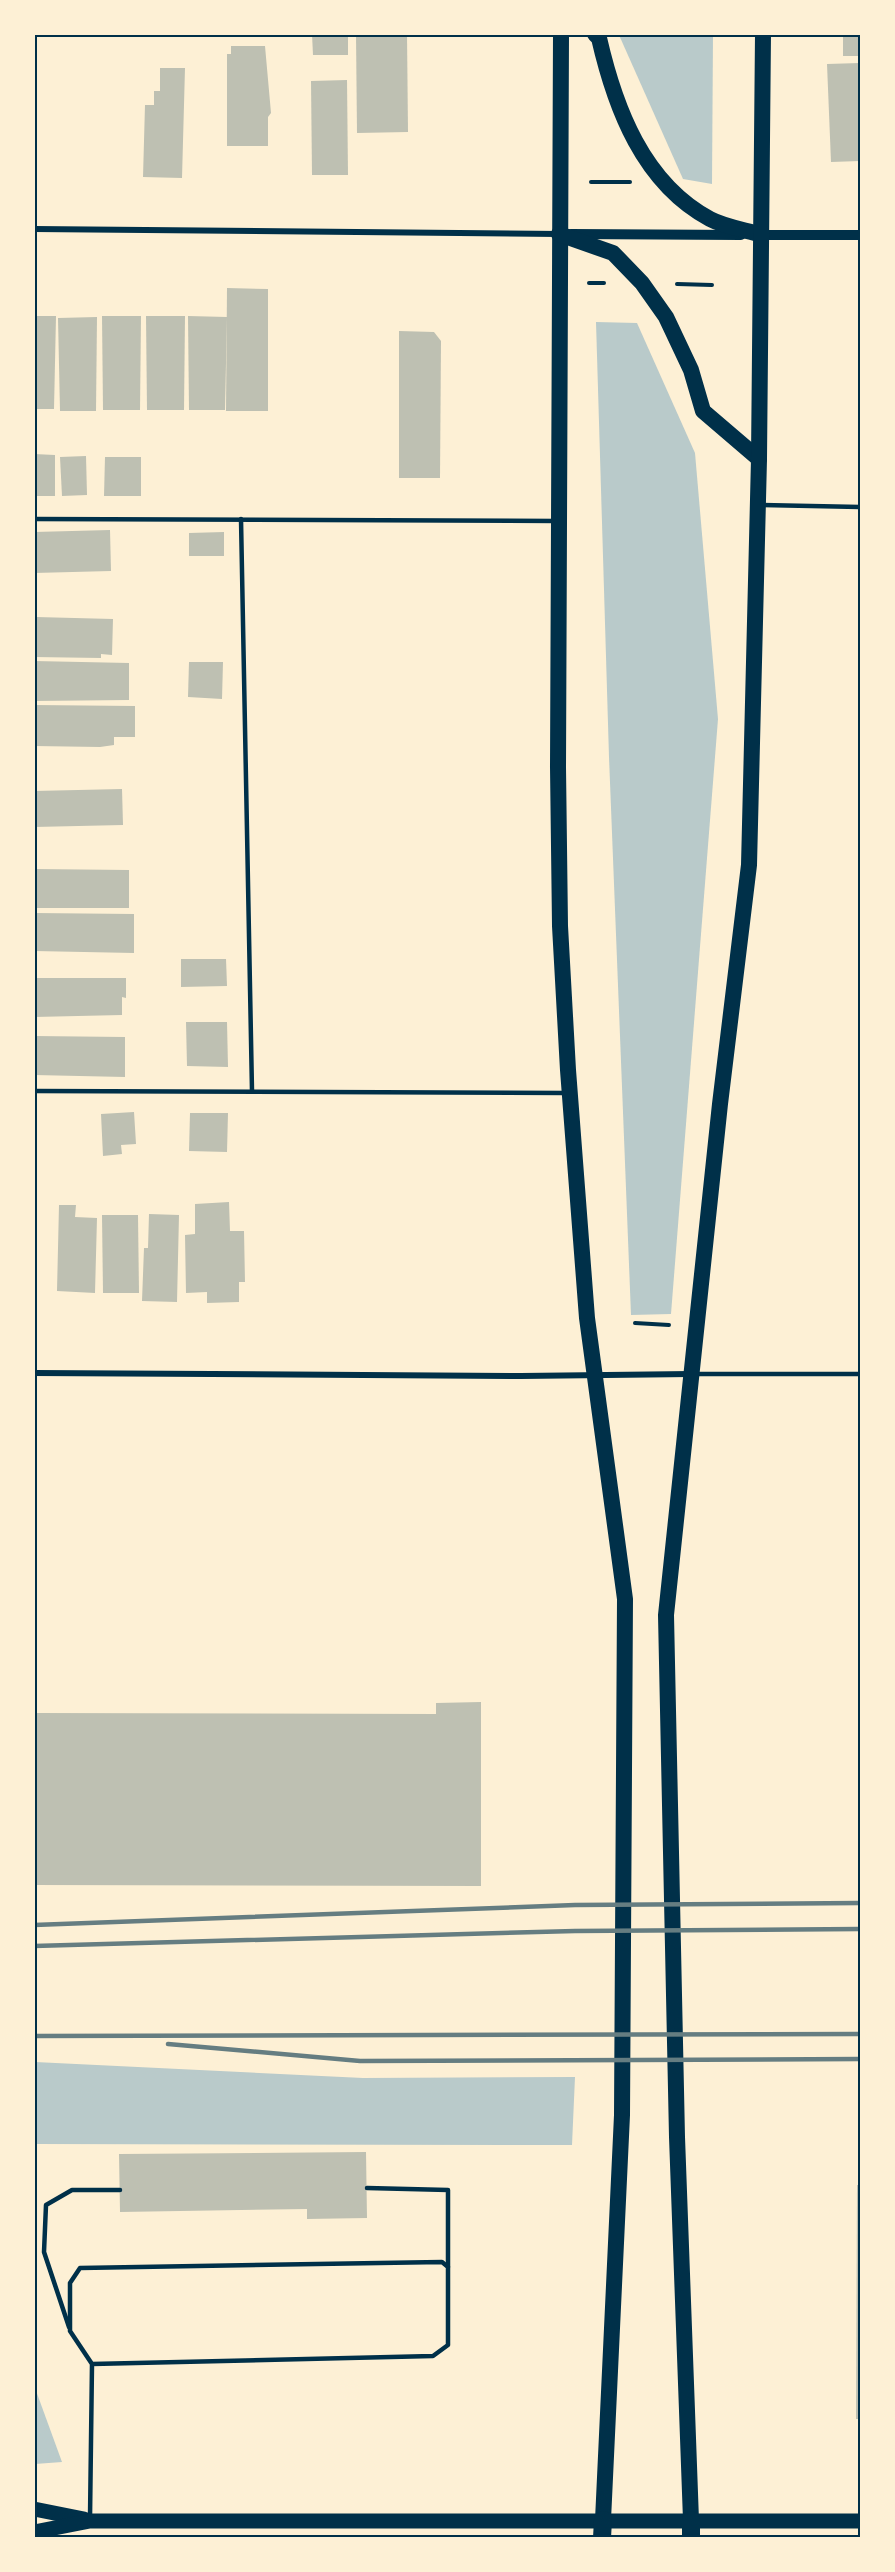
<svg xmlns="http://www.w3.org/2000/svg" width="895" height="2572" viewBox="0 0 895 2572" font-family="'Source Sans 3',sans-serif">
<rect width="100%" height="100%" fill="#fdf0d5"/>
<g fill="#b9caca">
<polygon points="619,35 713,35 712,184 683,179"/>
<polygon points="596,322 637,323 695,453 718,719 671,1314 631,1315 609,757"/>
<polygon points="35,2062 363,2078 575,2077 572,2145 35,2144"/>
<polygon points="34,2388 35,2388 62,2462 35,2464"/>
</g>
<g fill="#bec0b2">
<polygon points="312,34 348,34 348,55 313,55"/>
<polygon points="356,34 407,34 408,132 357,133"/>
<rect x="843" y="34" width="17" height="22"/>
<polygon points="231,46 265,46 271,113 268,117 268,146 227,146 227,54 231,54"/>
<polygon points="860,63 860,161 831,162 827,64"/>
<polygon points="160,68 185,68 182,178 143,177 145,105 154,105 154,91 160,91"/>
<polygon points="347,80 348,175 312,175 311,81"/>
<polygon points="227,288 268,289 268,411 226,411"/>
<polygon points="34,316 56,316 54,409 34,409"/>
<polygon points="102,316 141,316 140,410 103,410"/>
<polygon points="146,316 185,316 184,410 147,410"/>
<polygon points="188,316 227,317 225,410 189,410"/>
<polygon points="97,317 96,411 60,411 58,318"/>
<polygon points="399,331 434,332 441,341 440,478 399,478"/>
<polygon points="34,454 55,455 55,496 34,496"/>
<polygon points="86,456 87,495 62,496 60,457"/>
<polygon points="105,457 141,457 141,496 104,496"/>
<polygon points="110,530 111,571 34,573 34,532"/>
<polygon points="224,532 224,556 189,556 189,533"/>
<polygon points="36,617 113,619 112,655 101,654 101,658 34,657"/>
<polygon points="34,661 129,663 129,700 34,701"/>
<polygon points="189,662 223,662 222,699 188,697"/>
<polygon points="34,705 135,706 135,737 114,737 114,745 100,747 34,746"/>
<polygon points="122,789 123,825 34,827 34,791"/>
<polygon points="34,869 129,870 129,908 34,908"/>
<polygon points="34,913 134,914 134,953 34,951"/>
<polygon points="181,959 226,959 227,986 181,987"/>
<polygon points="34,978 126,978 126,998 122,997 122,1015 34,1017"/>
<polygon points="186,1022 227,1022 228,1067 187,1066"/>
<polygon points="34,1036 125,1037 125,1077 34,1075"/>
<polygon points="134,1112 136,1144 121,1145 122,1154 103,1156 101,1114"/>
<polygon points="190,1113 228,1113 227,1152 189,1151"/>
<polygon points="229,1202 230,1231 244,1231 245,1282 239,1282 239,1302 207,1303 207,1292 186,1293 185,1235 195,1234 195,1204"/>
<polygon points="59,1205 76,1205 75,1217 97,1218 95,1293 57,1291"/>
<polygon points="149,1214 179,1215 177,1302 142,1301 144,1248 148,1248"/>
<polygon points="102,1215 138,1215 139,1293 103,1293"/>
<polygon points="481,1702 481,1886 34,1885 34,1713 436,1714 436,1703"/>
<polygon points="366,2152 367,2218 307,2219 307,2209 120,2212 119,2154"/>
<polygon points="857,2185 860,2185 860,2419 856,2419"/>
</g>
<g fill="none" stroke-linecap="round" stroke-linejoin="round">
<g stroke="#003049" stroke-width="4">
<polyline points="591,182 630,182"/>
<polyline points="589,283 604,283"/>
<polyline points="677,284 712,285"/>
<polyline points="635,1323 669,1325"/>
</g>
<g stroke="#003049" stroke-width="4.5">
<polyline points="761,505 860,507"/>
<polyline points="34,519 557,521"/>
<polyline points="241,519 252,1091"/>
<polyline points="34,1091 566,1093"/>
<polyline points="696,1374 860,1374"/>
<polyline points="367,2188 448,2190 448,2267"/>
<polyline points="69,2327 44,2252 46,2205 72,2190 120,2190"/>
<polyline points="90,2518 92,2364 70,2331 70,2283 80,2268 442,2262 448,2267 448,2345 433,2356 92,2364"/>
</g>
<g stroke="#003049" stroke-width="6">
<polyline points="34,229 559,234"/>
<polyline points="34,1373 521,1376 691,1374"/>
</g>
<g stroke="#003049" stroke-width="10">
<polyline points="571,234 741,235"/>
<polyline points="757,235 860,235"/>
</g>
<g stroke="#003049" stroke-width="15">
<polyline points="34,2509 84,2519"/>
<polyline points="34,2532 90,2521 860,2521"/>
</g>
<g stroke="#003049" stroke-width="16">
<polyline points="561,34 558,767 560,926 568,1070 587,1318 625,1599 622,2115 603,2520"/>
<path d="M595 34 599 38C615 108 643 183 710 219 725 227 746 230 762 235"/>
<polyline points="559,234 613,253 642,283 666,317 691,370 703,411 759,459"/>
<polyline points="691,2520 677,2137 666,1615 720,1104 749,865 759,459 763,34"/>
</g>
<g stroke="#003049" stroke-width="18">
<polyline points="691,2520 691,2538"/>
<polyline points="602,2538 603,2520"/>
</g>
<g stroke="#657d81" stroke-width="4.5">
<polyline points="34,1925 575,1905 860,1903"/>
<polyline points="34,1946 575,1931 860,1929"/>
<polyline points="34,2036 860,2034"/>
<polyline points="168,2044 360,2061 860,2059"/>
</g>
</g>
<rect width="895" height="2572" fill="none" stroke="#fdf0d5" stroke-width="72"/>
<rect x="36" y="36" width="823" height="2500" fill="none" stroke="#003049" stroke-width="2"/>
</svg>
